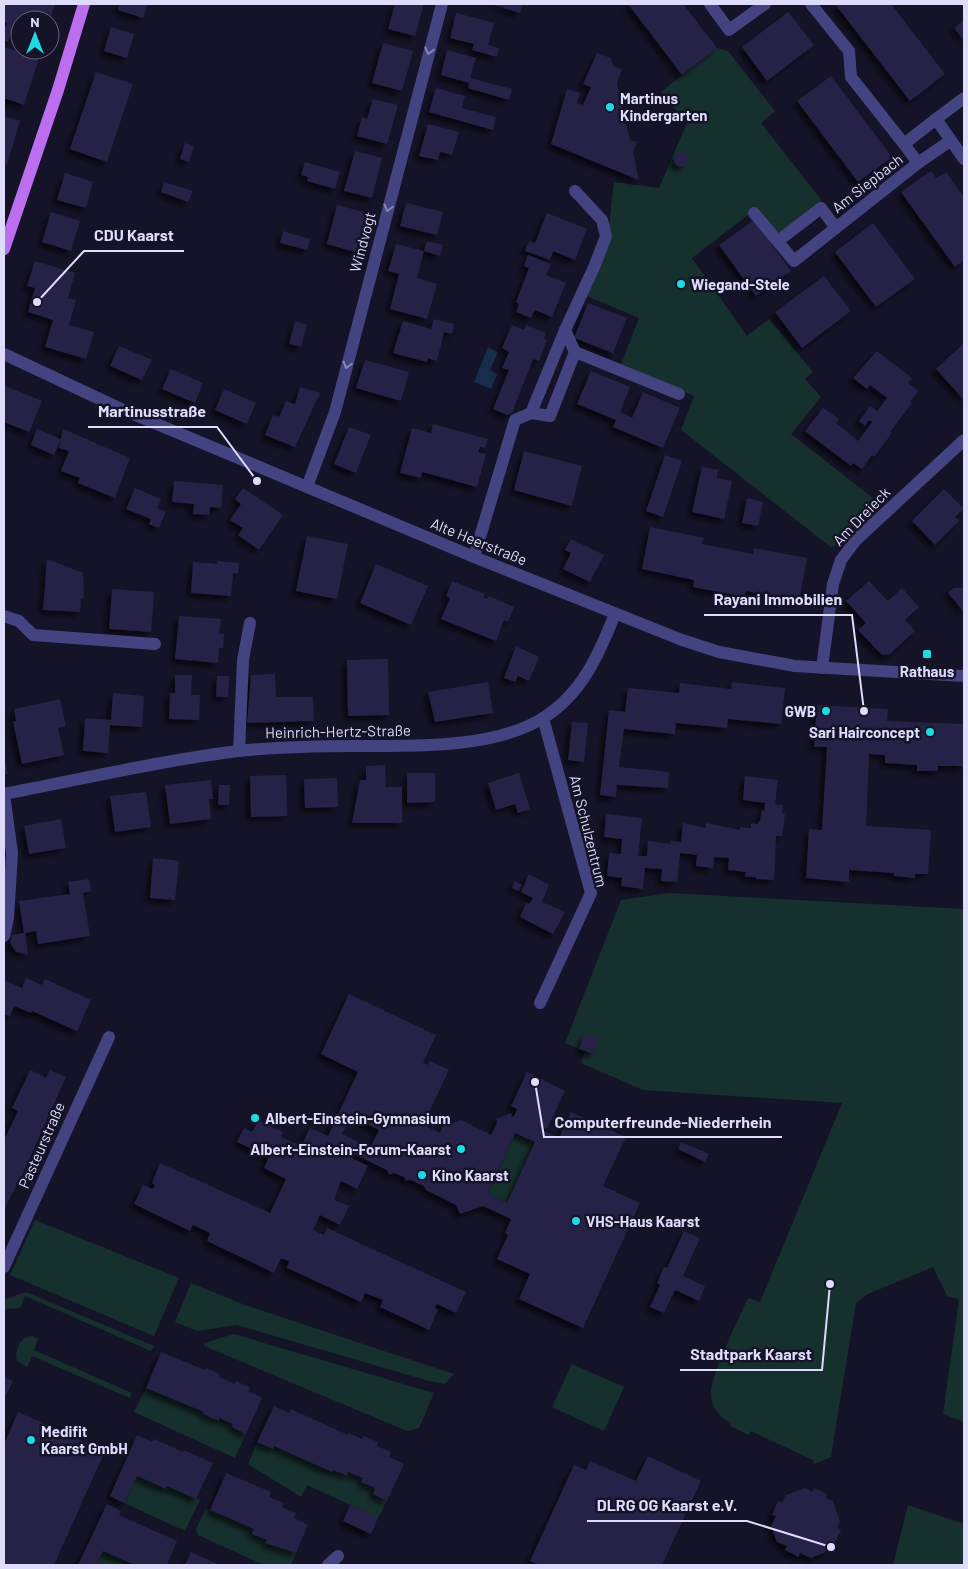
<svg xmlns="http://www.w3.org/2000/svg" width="968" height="1569" viewBox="0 0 968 1569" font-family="Barlow,sans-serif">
<defs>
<filter id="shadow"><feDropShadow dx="-4.5" dy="4.5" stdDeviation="2.5" flood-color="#0009"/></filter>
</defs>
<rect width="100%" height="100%" fill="#151327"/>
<g fill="#16302e">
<polygon points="717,48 728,51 775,111 761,123 822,201 778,234 757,208 692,258 747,336 769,319 813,372 805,379 821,397 791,434 878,502 832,548 681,430 694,396 620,367 639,318 587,296 606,250 614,182 659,188 687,123 661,92"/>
<path d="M669 893 964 909V1422L943 1414 959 1299 948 1297 933 1267 868 1294 856 1303 831 1457 814 1464 813 1460 751 1431 749 1435 730 1426 731 1423C720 1416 712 1410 711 1396 709 1378 739 1318 748 1298L760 1302 842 1103 643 1090 581 1063 585 1051 565 1043 621 900Z"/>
<polygon points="515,1133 535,1142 507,1203 487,1194"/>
<polygon points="35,1220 179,1278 154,1336 10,1275"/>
<polygon points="191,1283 245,1305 454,1374 445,1384 429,1381 237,1325 197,1331 175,1322"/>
<polygon points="26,1292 154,1346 151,1351 25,1296 20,1308 4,1309 4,1300"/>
<polygon points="234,1334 434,1393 419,1428 407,1431 204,1346 204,1343"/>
<path d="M32 1336 38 1339 34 1350 132 1393 130 1398 32 1356 27 1367 17 1361 16 1355C17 1345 22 1337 32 1336Z"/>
<polygon points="572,1364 624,1387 604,1431 552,1407"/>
<polygon points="146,1388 204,1412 219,1420 219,1418 233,1424 232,1427 246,1434 235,1458 134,1412"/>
<polygon points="257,1442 274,1446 332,1472 333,1470 346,1476 348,1472 363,1478 361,1482 375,1488 373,1494 387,1501 378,1518 307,1485 301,1497 248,1464"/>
<polygon points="137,1476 166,1489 167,1486 200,1500 185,1531 124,1503"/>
<polygon points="908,1505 964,1524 964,1565 893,1565"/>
<polygon points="206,1508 254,1529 253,1534 267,1540 266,1543 296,1553 291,1565 264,1565 198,1535 196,1529"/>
<polygon points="103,1551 135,1565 96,1565"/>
</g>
<polygon fill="#172d4c" points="488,347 498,352 490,370 497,374 491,389 474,382"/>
<g fill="#272146" fill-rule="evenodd" filter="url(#shadow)">
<polygon points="4,4 55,4 50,20 20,20 20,36 11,33 8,42 4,40 4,30 7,23 4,22"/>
<polygon points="120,4 148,4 143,18 118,10"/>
<polygon points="395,4 424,4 415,36 388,29"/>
<polygon points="491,4 523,4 520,13"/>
<polygon points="628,4 683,4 717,48 682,75"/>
<polygon points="835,4 891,4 945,74 910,101"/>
<polygon points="788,12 814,45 767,81 742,47"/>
<polygon points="456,13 494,23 488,45 499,48 497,57 472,50 474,44 450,38"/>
<polygon points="964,20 964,40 954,28"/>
<polygon points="111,27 134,34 127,58 104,51"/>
<polygon points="383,43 413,51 402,91 372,83"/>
<polygon points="4,47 39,58 24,105 4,98"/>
<polygon points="447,50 476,58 470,78 512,89 509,100 468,88 469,83 441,75"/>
<polygon points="597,53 611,58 613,66 622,69 617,83 620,96 626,98 622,106 630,140 637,142 633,152 639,180 551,144 567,89 580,93 577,103 583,105 591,87 583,84"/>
<polygon points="96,72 133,84 107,162 70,149"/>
<polygon points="831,76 892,157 858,182 797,101"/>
<polygon points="436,88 465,96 462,108 496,117 493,130 429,112"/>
<polygon points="373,99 398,105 387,144 357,136 362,117 367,119"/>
<polygon points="4,116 20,121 7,165 4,164"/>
<polygon points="428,124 459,132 452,155 440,152 438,160 419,156"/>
<polygon points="185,143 194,146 189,162 180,159"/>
<polygon points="355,151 382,158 372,198 344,191"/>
<circle cx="681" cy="160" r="7"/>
<polygon points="305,162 340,172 335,189 307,181 308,177 301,175"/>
<polygon points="931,171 936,178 946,172 964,197 964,260 955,267 901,192"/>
<polygon points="65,173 93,182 86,208 57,200"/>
<polygon points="164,182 193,191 188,202 161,192"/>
<polygon points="406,203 443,212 437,235 400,226"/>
<polygon points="337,205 368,213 358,253 327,244"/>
<polygon points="51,212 80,221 71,251 42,242"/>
<polygon points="547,213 587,229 575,260 553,251 550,260 525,251 529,241 535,243"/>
<polygon points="754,220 791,271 756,296 719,245"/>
<polygon points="873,223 915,279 876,307 835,252"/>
<polygon points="283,231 310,239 307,250 280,243"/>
<polygon points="427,241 443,245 440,256 424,251"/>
<polygon points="396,244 424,251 417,278 437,284 427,319 390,309 399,274 388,271"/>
<polygon points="528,255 551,264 546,275 566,283 552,317 535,310 531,318 516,312 519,304 516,302 529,268 524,266"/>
<polygon points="35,261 75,273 68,298 76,300 69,325 94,332 86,359 45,347 53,320 28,312 35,288 27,286"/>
<polygon points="824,276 851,311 802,348 775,312"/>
<polygon points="588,303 627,318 613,353 574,338"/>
<polygon points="434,319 454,324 452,334 444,332 437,361 428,358 427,362 393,353 403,321 431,329"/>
<polygon points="295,321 307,325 301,347 289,344"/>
<polygon points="512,325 524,330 526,325 546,333 544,339 547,340 539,361 533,359 512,413 507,415 493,409 509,370 502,368 509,352 502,348"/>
<polygon points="964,343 964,400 936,369"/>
<polygon points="119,346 152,360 142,380 110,366"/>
<polygon points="877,351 912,378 908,383 918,391 910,402 912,403 890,432 892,433 874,457 872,455 862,469 853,463 851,466 805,431 823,408 839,419 836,423 858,441 872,422 869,420 865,426 859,421 870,406 877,411 887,398 870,385 867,389 853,378"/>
<polygon points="365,360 409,372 401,401 356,388"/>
<polygon points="171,369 203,383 195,403 162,389"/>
<polygon points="591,371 630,387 620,412 632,418 643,392 680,408 663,448 613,427 616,420 577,404"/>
<polygon points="5,386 42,401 29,432 4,422"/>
<polygon points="300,387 320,393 295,447 265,435 273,415 279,417 286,401 295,404"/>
<polygon points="224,389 256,403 247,424 215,410"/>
<polygon points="433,424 488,439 485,448 480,447 478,452 486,454 477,487 422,472 421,478 400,473 412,428 431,433"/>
<polygon points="349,427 371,435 356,473 334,464"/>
<polygon points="37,429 61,439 54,455 31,445"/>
<polygon points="63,429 130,458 115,498 78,483 80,478 61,471 69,451 59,448"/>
<polygon points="524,451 582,466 572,506 514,490"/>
<polygon points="665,455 682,461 663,517 646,511"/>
<polygon points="702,467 718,470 717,478 732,481 724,519 692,512"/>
<polygon points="174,481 223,485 221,508 210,507 209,515 193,514 194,504 172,502"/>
<polygon points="135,488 161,499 157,508 166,512 159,528 149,524 151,519 126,509"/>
<polygon points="243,488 283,515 259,550 238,535 243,528 230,520 241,504 235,499"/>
<polygon points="944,489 964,509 955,517 959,521 935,545 912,521"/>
<polygon points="747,498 763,502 758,526 742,523"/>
<polygon points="650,527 704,538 702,544 753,554 754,548 807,558 799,601 746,591 745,597 708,590 693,587 694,580 642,569"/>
<polygon points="307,536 348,544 337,599 296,591"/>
<polygon points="571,539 604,555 590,582 563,569 571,553 565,550"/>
<polygon points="47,559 83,573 84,599 81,598 80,612 43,610"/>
<polygon points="217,561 239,563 238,574 233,573 231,596 191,593 193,562 217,564"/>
<polygon points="376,564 428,586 411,625 360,603"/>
<polygon points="452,581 485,594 483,597 487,599 489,596 514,607 508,622 504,620 496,641 441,619 450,598 446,596"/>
<polygon points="869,581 888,601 902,588 919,607 905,620 915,631 890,654 882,655 858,630 866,623 846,601"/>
<polygon points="954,588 964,588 964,612 948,593"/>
<polygon points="112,589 154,592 151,632 109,629"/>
<polygon points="179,616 221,619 219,634 224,634 223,648 219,648 218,663 175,659"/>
<polygon points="516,646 539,657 529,681 518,676 515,682 504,678"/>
<polygon points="388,659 389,715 348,716 347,660"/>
<polygon points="275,674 276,697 313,697 314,721 247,723 251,675"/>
<polygon points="175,675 192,675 191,695 200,695 199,720 169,719 170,693 175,693"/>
<polygon points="217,676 229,676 228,697 216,697"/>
<polygon points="488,682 493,713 435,722 428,692"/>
<polygon points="732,682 785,688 781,724 728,719 727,728 676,723 675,734 624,729 619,767 669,772 668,788 617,785 616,797 600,795 609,710 625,712 628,688 679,693 680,683 731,689"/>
<polygon points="113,693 144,696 142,727 110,725 108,753 83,751 85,718 111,720"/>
<polygon points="60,699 66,726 58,728 64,755 22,764 13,722 16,721 14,709"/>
<polygon points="817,705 888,709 887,721 964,724 964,766 938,766 938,771 917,771 917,765 885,763 885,755 869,754 866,826 931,830 928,874 915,874 915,878 894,876 894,873 849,870 849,882 806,878 809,829 822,830 827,747 814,747"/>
<polygon points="572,722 588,723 584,762 568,760"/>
<polygon points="4,756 8,774 4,775"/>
<polygon points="385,765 386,787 402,787 402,823 352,823 360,780 366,780 366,766"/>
<polygon points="407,773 435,773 435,802 407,803"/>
<polygon points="519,773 530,809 518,813 515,804 496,810 488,783"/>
<polygon points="286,775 287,816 251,817 250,776"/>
<polygon points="745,776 778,780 775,804 783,805 782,813 785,814 782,836 776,836 774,880 756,879 756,877 745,877 746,872 728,870 729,858 714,857 713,868 696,866 697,855 680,853 677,882 661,881 662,869 645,868 643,889 621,886 622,878 607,876 609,853 621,854 622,839 604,837 606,814 642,818 638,856 647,856 648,841 671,844 671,841 681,842 683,823 706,828 706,823 740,830 740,827 751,828 751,823 757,824 760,820 762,810 764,811 765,803 743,800"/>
<polygon points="337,778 338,807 305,808 304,779"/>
<polygon points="211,780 213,799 209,799 211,819 170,824 165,785"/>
<polygon points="219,785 230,785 229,805 218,805"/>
<polygon points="146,792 151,827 115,832 110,796"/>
<polygon points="61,819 66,848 29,854 24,826"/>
<polygon points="153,858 179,861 175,900 150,898"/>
<polygon points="529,874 549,885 542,902 565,912 553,934 520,917 526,903 529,904 533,898 521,892"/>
<polygon points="89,879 91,891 83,893 90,936 38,944 36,931 25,933 28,955 16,952 10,943 12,935 24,933 19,901 70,894 68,882"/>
<polygon points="515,881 522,885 519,891 512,888"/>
<polygon points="26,978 42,985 45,979 91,1000 77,1031 32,1011 31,1013 14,1006 10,1016 4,1014 4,980 22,988"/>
<path d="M349 994 436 1035 423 1063 428 1065 430 1061 449 1070 423 1125 440 1133 443 1126 461 1120 491 1135 497 1123 496 1119 511 1113 512 1117 514 1116 517 1109 511 1106 527 1072 565 1091 547 1129 543 1127 542 1130 559 1138 571 1112 626 1137 603 1186 640 1203 583 1328 519 1299 530 1274 497 1259 508 1235 505 1233 511 1219 483 1206 460 1214 456 1205 426 1190 424 1186 410 1180 406 1181 404 1177 394 1173 389 1175 387 1170 337 1146 335 1150 368 1166 357 1189 341 1181 334 1200 349 1206 340 1225 320 1215 313 1230 324 1235 327 1228 466 1292 456 1313 437 1304 435 1308 438 1310 429 1330 380 1307 383 1300 365 1293 361 1302 287 1268 289 1261 281 1258 274 1273 207 1241 210 1233 193 1225 190 1231 134 1204 143 1185 153 1189 155 1185 152 1183 160 1163 270 1213 286 1179 264 1168 269 1157 237 1142 244 1128 252 1132 258 1121 283 1132 281 1137 301 1146 310 1128 328 1136 358 1072 321 1054ZM351 1116 379 1130 370 1148 342 1134ZM515 1133 535 1142 507 1203 487 1194Z"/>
<polygon points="585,1033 599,1038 594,1054 579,1049"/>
<polygon points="30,1070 46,1078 50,1070 66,1077 23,1173 4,1210 4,1140 18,1111 12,1108"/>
<polygon points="681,1142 709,1154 705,1162 678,1149"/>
<polygon points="684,1231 700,1238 683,1276 705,1286 699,1301 675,1290 664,1313 650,1307 660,1285 657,1283 664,1267 667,1268"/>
<polygon points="161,1352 205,1370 206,1368 220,1374 219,1377 235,1384 236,1381 250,1388 248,1391 262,1398 246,1434 232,1427 233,1424 219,1418 219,1421 203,1414 204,1412 146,1388"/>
<polygon points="4,1377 13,1381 6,1396 4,1395"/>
<polygon points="274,1406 289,1413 291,1409 348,1435 349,1433 362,1439 364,1436 378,1442 377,1446 391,1452 389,1457 404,1464 387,1501 373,1494 375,1488 361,1482 363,1478 348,1472 347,1476 333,1470 332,1472 274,1446 273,1449 257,1442"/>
<polygon points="18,1412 105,1451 54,1565 4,1565 4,1444"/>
<polygon points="137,1435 152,1442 154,1439 183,1452 184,1450 213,1463 196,1499 167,1486 166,1489 137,1476 124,1503 110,1496"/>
<polygon points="648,1456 701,1481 662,1565 540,1565 530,1561 574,1465 586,1470 590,1461 636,1481"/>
<polygon points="226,1473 271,1492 269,1497 284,1503 282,1507 296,1513 294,1518 308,1525 296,1553 265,1543 267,1540 252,1534 254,1529 210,1510"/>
<polygon points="805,1488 812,1492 814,1488 827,1494 826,1498 833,1501 840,1521 837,1528 841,1530 834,1544 830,1542 826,1552 811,1558 800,1553 799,1557 785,1550 787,1546 777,1542 771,1526 776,1516 772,1515 778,1501 782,1502 786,1495"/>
<polygon points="107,1504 121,1511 119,1515 177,1541 167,1565 135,1565 103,1551 96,1565 78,1565"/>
<polygon points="350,1505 378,1518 371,1534 343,1521"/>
<polygon points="191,1552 206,1559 220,1565 185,1565"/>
</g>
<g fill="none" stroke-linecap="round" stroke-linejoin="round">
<g stroke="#434381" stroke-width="12">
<polyline points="710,4 729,30 765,4"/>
<polyline points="811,4 849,51 851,77 904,144 936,119 964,159"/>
<polyline points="936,119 964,98"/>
<polyline points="904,144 918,163"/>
<polyline points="754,213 794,261 918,163 950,141"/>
<polyline points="778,241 821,208 836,228"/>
<polyline points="575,352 679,394"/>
<polyline points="4,354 121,409 474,557 682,640 719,652 795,666 964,676"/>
<polyline points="531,413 565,330"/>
<polyline points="307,487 335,412 442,4"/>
<polyline points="474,557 515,420 531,413 550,416 575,352 565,330 595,265 606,236 602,220 575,191"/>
<polyline points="4,616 19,621 33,635 155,644"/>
<polyline points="822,668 833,584 841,560 856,540 964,440"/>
<polyline points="239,751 243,660 250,623"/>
<path d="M4 794C82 779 159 761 238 751 277 747 316 746 355 746 412 746 493 749 543 718 582 694 599 654 615 614"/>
<polyline points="4,936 8,918 12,853 4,794"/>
<polyline points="540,1003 591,893 543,718"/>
<polyline points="4,1267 109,1037"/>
<polyline points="328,1565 338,1556"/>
</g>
<polyline stroke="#bb6fef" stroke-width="12" points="4,249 58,90 84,4"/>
</g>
<defs><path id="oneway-chevron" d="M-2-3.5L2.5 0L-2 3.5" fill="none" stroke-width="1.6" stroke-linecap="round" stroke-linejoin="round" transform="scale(1.25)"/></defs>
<g stroke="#8988b8">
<use href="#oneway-chevron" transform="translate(429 51) rotate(105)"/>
<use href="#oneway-chevron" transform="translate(388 208) rotate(105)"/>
<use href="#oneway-chevron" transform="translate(347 365) rotate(105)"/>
</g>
<g fill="#1ddae7" stroke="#151327" stroke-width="2">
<circle cx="610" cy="107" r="5"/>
<circle cx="681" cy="284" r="5"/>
<rect x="922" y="649" width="10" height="10" rx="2.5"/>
<circle cx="826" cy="711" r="5"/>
<circle cx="930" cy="732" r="5"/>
<circle cx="255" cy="1118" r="5"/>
<circle cx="461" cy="1149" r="5"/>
<circle cx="422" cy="1175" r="5"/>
<circle cx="576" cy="1221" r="5"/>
<circle cx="31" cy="1440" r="5"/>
</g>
<g text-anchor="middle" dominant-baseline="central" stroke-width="5" stroke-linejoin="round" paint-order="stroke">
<g font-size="15" font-weight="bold" fill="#dedcfb" stroke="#151327" text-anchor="start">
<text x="620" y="98">Martinus<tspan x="620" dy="17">Kindergarten</tspan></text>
<text x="691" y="284">Wiegand-Stele</text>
<text x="927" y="671" text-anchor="middle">Rathaus</text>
<text x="816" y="711" text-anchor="end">GWB</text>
<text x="920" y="732" text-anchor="end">Sari Hairconcept</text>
<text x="265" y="1118">Albert-Einstein-Gymnasium</text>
<text x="451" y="1149" text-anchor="end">Albert-Einstein-Forum-Kaarst</text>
<text x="432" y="1175">Kino Kaarst</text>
<text x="586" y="1221">VHS-Haus Kaarst</text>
<text x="41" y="1431">Medifit<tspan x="41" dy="17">Kaarst GmbH</tspan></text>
</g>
<g font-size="15" fill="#dedcfb" stroke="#151327">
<text transform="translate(867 183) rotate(-38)">Am Siepbach</text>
<text transform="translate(362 242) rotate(-75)">Windvogt</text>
<text transform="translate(861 516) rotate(-46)">Am Dreieck</text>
<text transform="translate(479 541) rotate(22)">Alte Heerstraße</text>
<text transform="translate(338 731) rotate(-1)">Heinrich-Hertz-Straße</text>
<text transform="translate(589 831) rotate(76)">Am Schulzentrum</text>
<text transform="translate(41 1145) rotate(-66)">Pasteurstraße</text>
</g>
</g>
<path fill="none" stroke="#dedcfb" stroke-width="2" d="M37 302L84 251H184M257 481L217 427H88M864 711L852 615H704M535 1082L544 1137H782M830 1284L822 1370H680M831 1547L747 1521H587"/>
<g fill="#dedcfb" stroke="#151327" stroke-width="2">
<circle cx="37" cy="302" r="5"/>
<circle cx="257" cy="481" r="5"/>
<circle cx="864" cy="711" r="5"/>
<circle cx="535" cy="1082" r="5"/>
<circle cx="830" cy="1284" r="5"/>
<circle cx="831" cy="1547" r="5"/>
</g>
<g font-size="16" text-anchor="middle" font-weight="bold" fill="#dedcfb" stroke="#151327" stroke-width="5" stroke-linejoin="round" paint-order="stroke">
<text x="134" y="241">CDU Kaarst</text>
<text x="152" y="417">Martinusstraße</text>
<text x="778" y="605">Rayani Immobilien</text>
<text x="663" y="1128">Computerfreunde-Niederrhein</text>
<text x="751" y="1360">Stadtpark Kaarst</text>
<text x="667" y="1511">DLRG OG Kaarst e.V.</text>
</g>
<rect width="968" height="1569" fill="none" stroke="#dedcfb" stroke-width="10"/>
<g transform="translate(35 35)"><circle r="24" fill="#151327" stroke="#65637c"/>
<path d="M0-4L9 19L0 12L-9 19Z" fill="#1ddae7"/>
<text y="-8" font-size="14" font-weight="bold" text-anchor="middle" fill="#dedcfb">N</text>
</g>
</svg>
